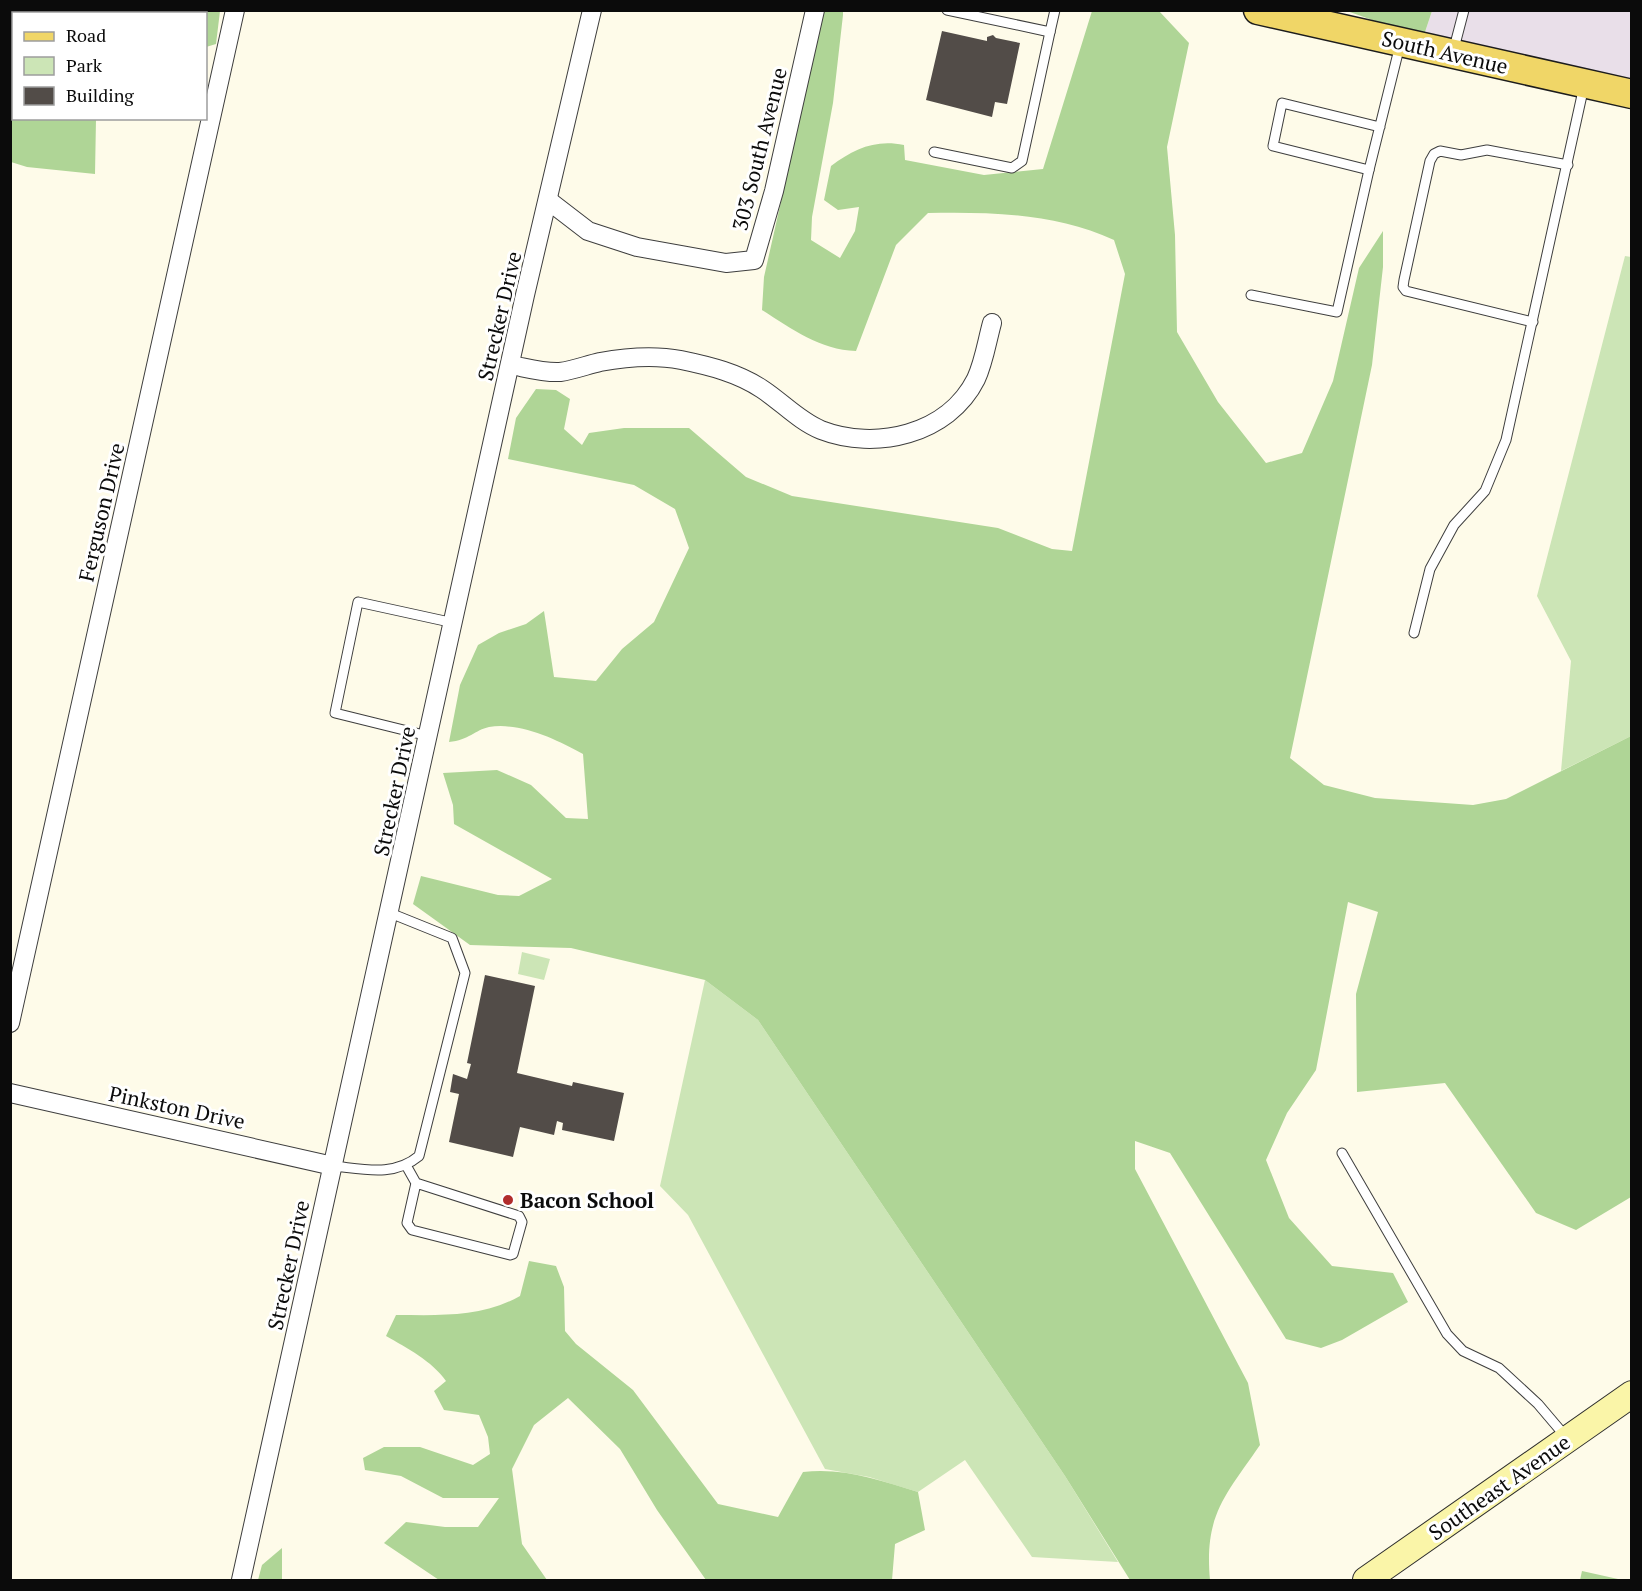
<svg xmlns="http://www.w3.org/2000/svg" width="1642" height="1591" viewBox="0 0 1642 1591" font-family="'PT Serif',serif">
<rect width="100%" height="100%" fill="#fefbe9"/>
<polygon fill="#e9dfe9" points="1432,11 1631,11 1631,85 1423,38"/>
<g fill="#cce5b6">
<polygon points="1625,256 1631,257 1631,736 1561,771 1571,661 1537,596"/>
<polygon points="522,952 550,959 544,980 518,974"/>
<polygon points="705,980 758,1020 1065,1476 1118,1562 1032,1557 965,1460 918,1492 869,1477 825,1469 688,1215 660,1186"/>
</g>
<g fill="#afd596">
<polygon points="10,11 11,10 220,11 216,44 206,47 206,14 14,14 14,118 96,119 95,174 27,167 11,162"/>
<path d="M824 11H843V15L833 103 812 217 811 240 840 258 855 231 859 207 838 210 824 200 831 166C854 149 875 139 904 145L905 160 984 175 1043 169 1092 11H1159L1189 43 1167 147 1175 235 1177 332 1218 402 1266 463 1302 453 1333 381 1359 268 1383 231V267L1372 365 1290 758 1324 785 1375 798 1473 805 1506 799 1631 736V1197L1576 1230 1536 1213 1445 1083 1357 1092 1356 994 1378 912 1348 902 1316 1070 1287 1113 1266 1160 1289 1218 1332 1266 1393 1273 1408 1302 1342 1340 1321 1348 1286 1339 1170 1153 1135 1141V1169L1248 1383 1260 1445C1225 1496 1204 1515 1210 1580H1130L1065 1476 758 1020 705 980 571 948 470 945 413 904 421 876 498 895 519 896 552 879 454 824 453 805 443 773 497 770 531 785 566 818 588 819 583 754C556 739 520 722 489 727 475 730 469 740 449 742L460 685 478 645 499 633 526 624 544 611 554 677 596 681 622 649 654 622 689 548 675 509 634 485 508 459 516 418 536 389 556 390 570 399 564 429 582 445 589 433 624 428H689L746 477 792 496 998 528 1052 549 1072 551 1125 274 1114 240C1056 213 991 212 928 213L896 245 856 351C820 350 792 329 762 310L764 277Z"/>
<polygon points="1347,11 1432,11 1423,38"/>
<path d="M529 1261 556 1266 564 1287 565 1331 576 1344 633 1390 718 1504 778 1517 803 1472C842 1467 880 1480 918 1492L925 1530 895 1544 892 1580H706L657 1510 620 1449 568 1398 534 1425 512 1469 522 1544 547 1580H439L384 1543 406 1522 445 1527H478L499 1498H443L401 1476 365 1470 363 1458 384 1447H420L473 1465 490 1454 488 1437 479 1415 444 1410 434 1391 446 1381C432 1361 407 1348 386 1336L396 1315C440 1315 481 1318 520 1296Z"/>
<polygon points="282,1548 282,1580 258,1580 262,1565"/>
<polygon points="1582,1571 1618,1579 1618,1580 1580,1580"/>
</g>
<g fill="#524c48">
<polygon points="942,31 987,41 987,37 993,35 996,38 1020,43 1007,104 995,102 992,117 926,100"/>
<polygon points="485,975 535,986 517,1073 572,1086 573,1082 624,1093 614,1141 562,1130 563,1123 557,1121 554,1135 520,1127 513,1157 449,1142 459,1094 450,1092 453,1074 467,1079 471,1064 467,1063"/>
</g>
<g fill="none" stroke-linecap="round" stroke-linejoin="round">
<defs>
<g id="lane">
<polyline points="947,10 1050,32 1055,10"/>
<polyline points="1453,52 1464,10"/>
<polyline points="1380,127 1282,103 1273,146 1369,170 1400,45"/>
<polyline points="934,152 1012,168 1022,161 1050,32"/>
<polyline points="1251,295 1337,312 1369,170"/>
<polyline points="1533,322 1406,291 1403,287 1404,280 1430,161 1434,154 1440,151 1461,155 1487,150 1568,165"/>
<polyline points="1414,633 1430,569 1454,525 1485,491 1506,440 1584,86"/>
<polyline points="428,736 335,713 358,602 454,623"/>
<polyline points="1342,1153 1447,1334 1463,1351 1499,1368 1538,1404 1566,1437"/>
<path d="M333 1166C364 1169 394 1177 419 1156L465 973 452 938 390 913"/>
<polyline points="407,1167 416,1183 519,1216 522,1222 513,1254 510,1255 412,1230 407,1223 416,1183"/>
</g>
<g id="street">
<polyline points="549,201 588,231 637,247 726,263 754,260 774,191 815,10"/>
<path d="M511 365C527 368 544 373 560 372 574 370 587 365 600 362 627 357 655 355 681 360 710 366 738 373 762 389 782 402 799 421 821 430 875 451 948 435 976 379 984 362 987 341 992 323"/>
<polyline points="10,1023 235,10"/>
<polyline points="10,1093 333,1166"/>
<polyline points="241,1580 525,295 592,10"/>
</g>
<polyline id="secondary" points="1366,1580 1632,1394"/>
<polyline id="primary" points="1258,10 1632,94"/>
</defs>
<use href="#lane" stroke="#3e3e3e" stroke-width="11"/>
<use href="#street" stroke="#3e3e3e" stroke-width="20"/>
<use href="#secondary" stroke="#2d2d2d" stroke-width="28"/>
<use href="#primary" stroke="#1c1c1c" stroke-width="31"/>
<use href="#lane" stroke="#fff" stroke-width="9"/>
<use href="#street" stroke="#fff" stroke-width="18"/>
<use href="#secondary" stroke="#faf5a8" stroke-width="26"/>
<use href="#primary" stroke="#f0d667" stroke-width="28"/>
</g>
<circle fill="#b12d2c" stroke="#fff" stroke-width="2" cx="508" cy="1200" r="6"/>
<g text-anchor="middle" dominant-baseline="central" stroke-width="6" stroke-linejoin="round" paint-order="stroke">
<g font-size="21" fill="#0b0b0b" stroke="#fff">
<text transform="translate(1445 52) rotate(13)">South Avenue</text>
<text transform="translate(759 149) rotate(-76)">303 South Avenue</text>
<text transform="translate(499 316) rotate(-77)">Strecker Drive</text>
<text transform="translate(101 512) rotate(-77)">Ferguson Drive</text>
<text transform="translate(394 791) rotate(-78)">Strecker Drive</text>
<text transform="translate(177 1107) rotate(12)">Pinkston Drive</text>
<text transform="translate(288 1265) rotate(-78)">Strecker Drive</text>
<text transform="translate(1499 1487) rotate(-35)">Southeast Avenue</text>
</g>
<g font-size="21" font-weight="bold" fill="#0b0b0b" stroke="#fff" text-anchor="start">
<text x="520" y="1200">Bacon School</text>
</g>
</g>
<rect width="1642" height="1591" fill="none" stroke="#0b0b0b" stroke-width="24"/>
<rect x="12" y="12" width="195" height="108" fill="#ffffff" stroke="#9d9d9d" stroke-width="1.5"/>
<rect x="24" y="32" width="30" height="9" fill="#f0d667" stroke="#9d9d9d" stroke-width="1.5"/>
<text x="66" y="42" font-size="18" fill="#0b0b0b">Road</text>
<rect x="24" y="57" width="30" height="18" fill="#cce5b6" stroke="#9d9d9d" stroke-width="1.5"/>
<text x="66" y="72" font-size="18" fill="#0b0b0b">Park</text>
<rect x="24" y="87" width="30" height="18" fill="#524c48" stroke="#9d9d9d" stroke-width="1.5"/>
<text x="66" y="102" font-size="18" fill="#0b0b0b">Building</text>
</svg>
